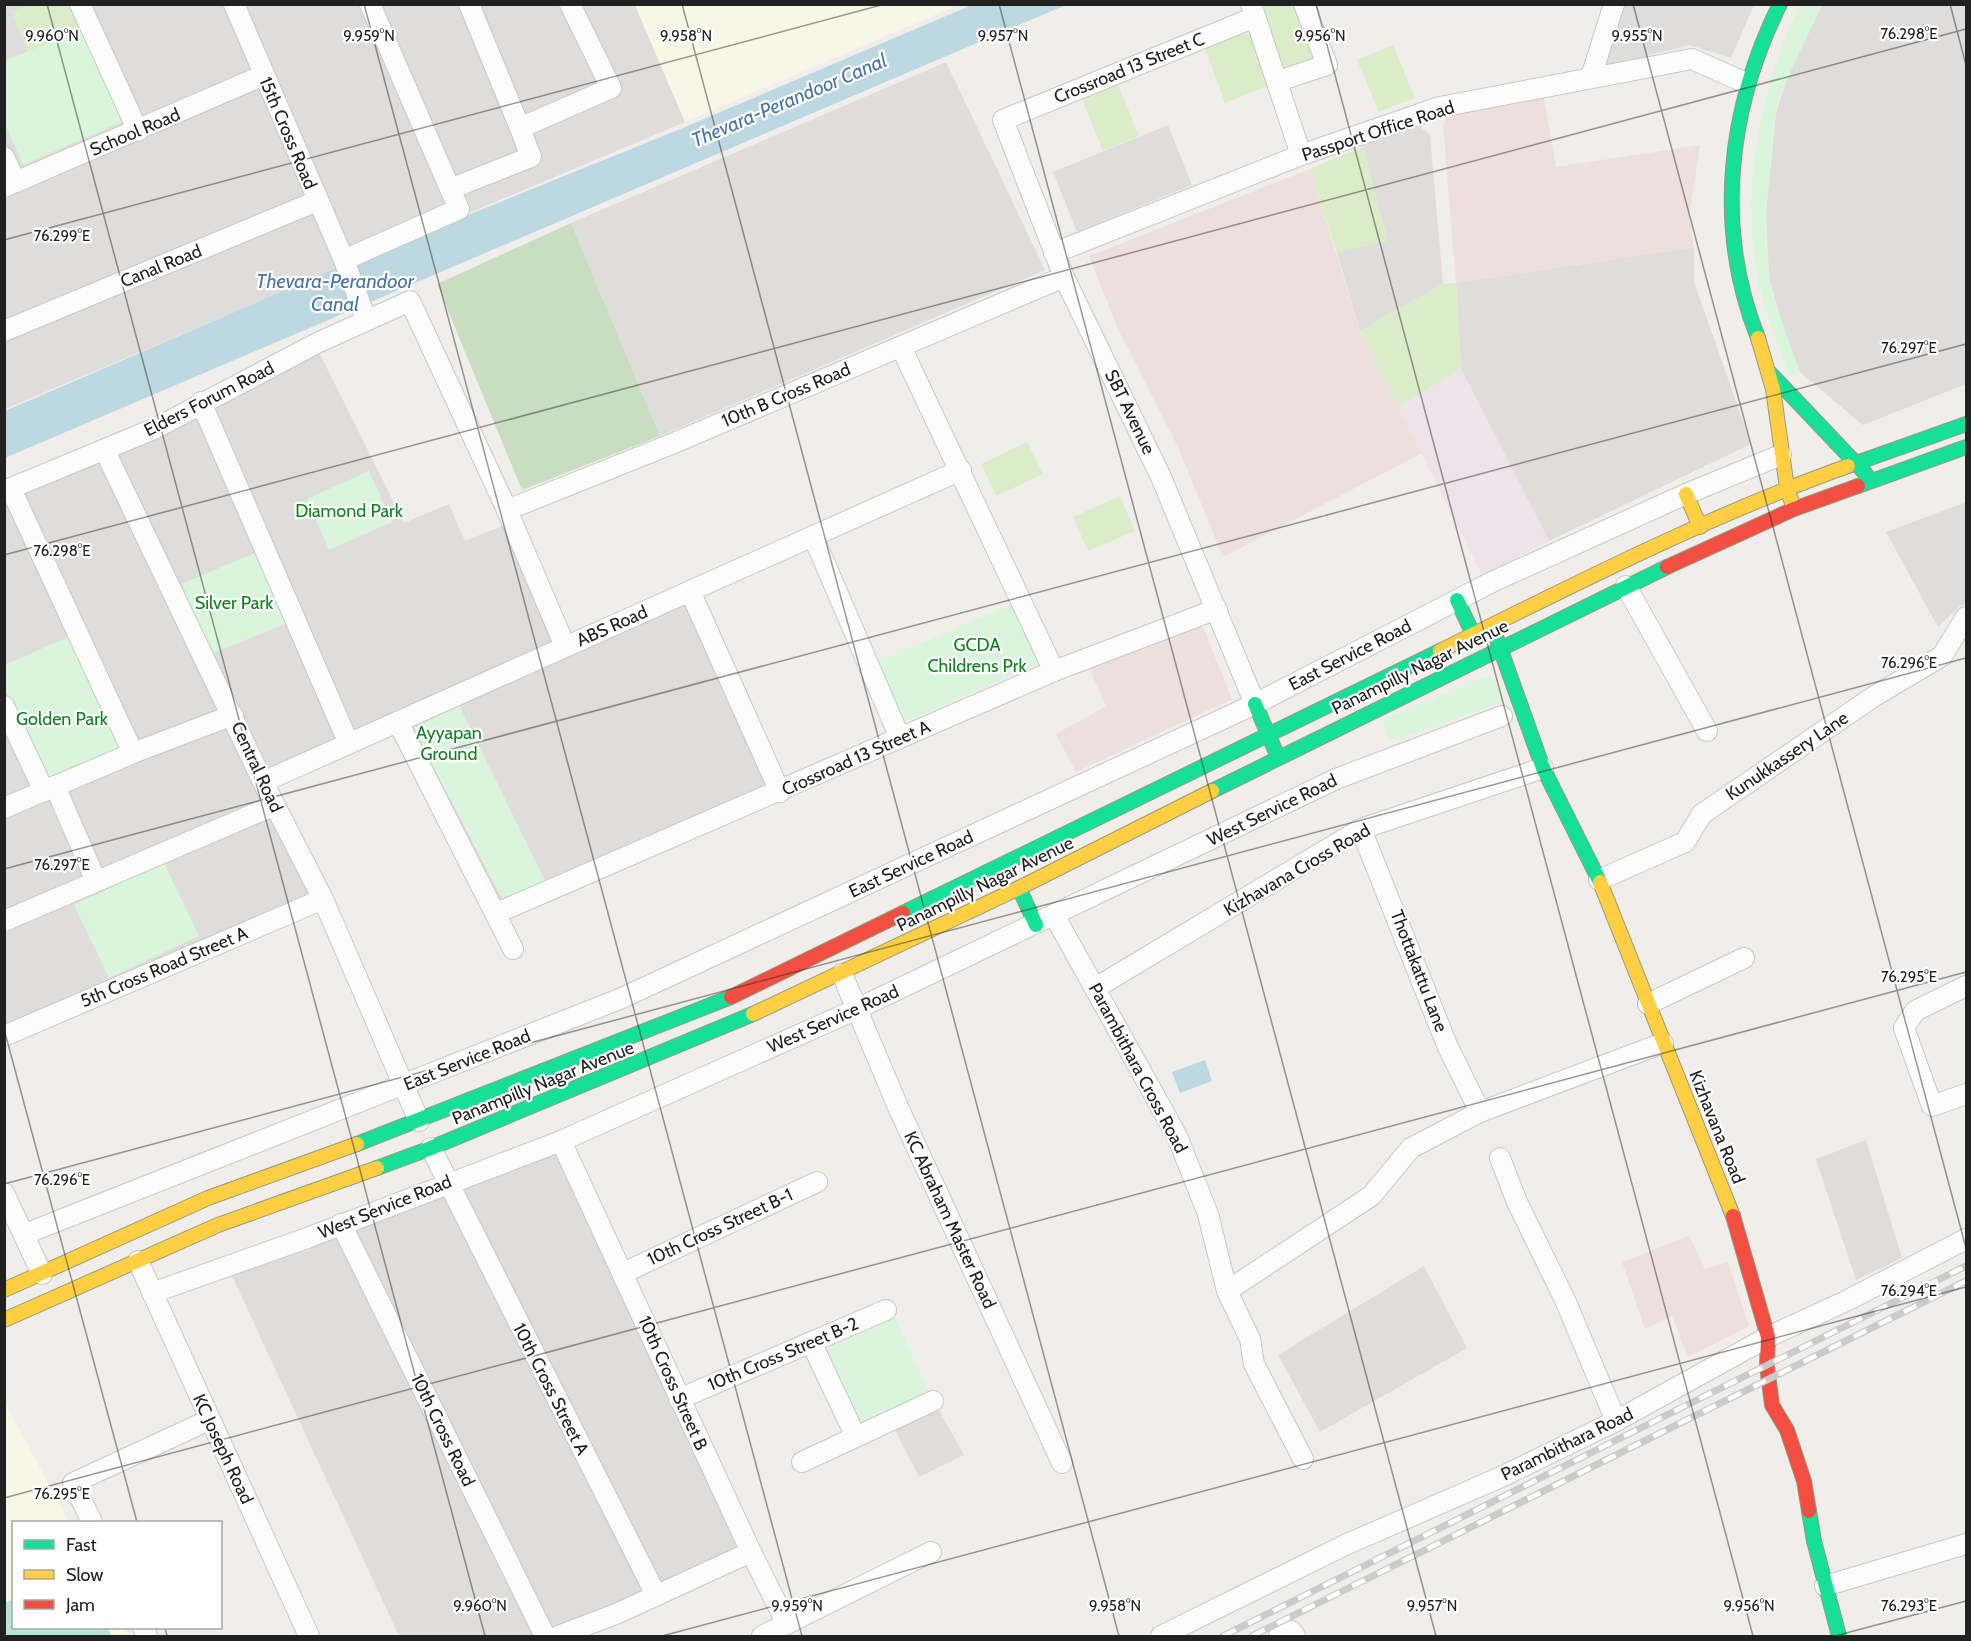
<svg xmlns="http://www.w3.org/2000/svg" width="1971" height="1641" viewBox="0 0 1971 1641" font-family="Cabin,sans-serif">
<rect width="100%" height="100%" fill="#f0eeea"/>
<g fill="#dfdddb">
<polygon points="5,5 635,5 685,122 5,409"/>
<polygon points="1624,5 1754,5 1731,58 1690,45 1606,66"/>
<polygon points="1822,5 1966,5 1966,384 1863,425 1800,372 1783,327 1769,278 1766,213 1776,113 1791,67"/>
<polygon points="946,62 1045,270 660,436 571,223"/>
<polygon points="1418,125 1430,135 1443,284 1360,331 1337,253 1387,240 1363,146"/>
<polygon points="1694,247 1694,282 1751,444 1549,541 1461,369 1456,283"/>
<polygon points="318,350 404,523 449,504 465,541 502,526 559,652 693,597 775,785 497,908 404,730 260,790 311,895 5,1026 4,490"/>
<polygon points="1966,502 1966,604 1960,606 1938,627 1886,532"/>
<polygon points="1866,1140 1902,1258 1856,1280 1816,1159"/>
<polygon points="557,1144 745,1550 554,1636 399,1636 231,1274"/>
<polygon points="1424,1266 1467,1348 1320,1432 1278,1355"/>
</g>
<g fill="#ede0dc">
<polygon points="1544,98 1556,167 1700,145 1689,217 1694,247 1456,283 1443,125 1451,113"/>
<polygon points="1310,169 1360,331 1422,453 1223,557 1178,447 1119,331 1089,256"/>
<polygon points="1201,622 1232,699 1076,772 1056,734 1106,706 1089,668"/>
<polygon points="1689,1236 1705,1269 1728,1262 1749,1326 1688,1357 1672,1316 1645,1329 1622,1262"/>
</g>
<polygon fill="#ede3e8" points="1461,369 1549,541 1482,575 1398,407"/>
<g fill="#f7f7e7">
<polygon points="960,4 685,122 635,5 635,4"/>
<polygon points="4,1400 69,1522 14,1522 14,1628 125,1628 129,1636 5,1636"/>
</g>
<g fill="#dedddb">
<polygon points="1168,125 1192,185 1077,232 1053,172"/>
<polygon points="937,1407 964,1455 919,1477 894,1428"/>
</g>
<g fill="#dbecca">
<polygon points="28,5 73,5 83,29 28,52 11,12"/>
<polygon points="1257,5 1298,5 1316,53 1311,63 1287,71 1277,65"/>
<polygon points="1240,30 1253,37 1271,85 1225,103 1204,45"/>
<polygon points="1393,45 1415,98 1379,112 1357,60"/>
<polygon points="1117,82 1139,136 1103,151 1081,96"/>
<polygon points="1363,146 1387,241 1337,253 1310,169"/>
<polygon points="1456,283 1461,369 1398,407 1360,331 1443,284"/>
<polygon points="1027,442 1043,474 996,496 981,464"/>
<polygon points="1120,496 1135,531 1088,551 1073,517"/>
</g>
<polygon fill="#c9dec0" points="571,223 660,436 522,490 437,284"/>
<g fill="#d9f5db">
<path d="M1800 5H1822L1779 96 1773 132 1766 213V248L1772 295 1800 372 1789 376C1779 344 1765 313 1758 280 1740 188 1760 88 1800 5Z"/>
<polygon points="83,29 124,121 23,165 5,124 4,61"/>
<polygon points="369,471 392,522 329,550 307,499"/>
<polygon points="257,552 287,623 211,654 182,584"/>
<polygon points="1014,603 1040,663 904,722 878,662"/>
<polygon points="71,636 120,750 45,782 5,689 4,665"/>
<polygon points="1493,674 1503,702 1390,741 1382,720"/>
<polygon points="459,705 546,883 505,904 413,728"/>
<polygon points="164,863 199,936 109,978 74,905"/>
<polygon points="894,1317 929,1392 864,1423 855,1419 823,1350"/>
</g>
<polygon fill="#b6e6d5" points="13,1599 14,1628 107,1628 112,1636 5,1636 5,1603"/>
<g fill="#bed8e2">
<polygon points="972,5 1066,5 5,458 5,411 327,272 678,130"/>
<polygon points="1205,1060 1212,1081 1180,1093 1172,1072"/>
</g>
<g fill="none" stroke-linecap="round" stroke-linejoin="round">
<defs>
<g id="street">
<polyline points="80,4 138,131"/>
<polyline points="234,4 344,260 366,319"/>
<polyline points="370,4 450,189"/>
<polyline points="469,4 520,128"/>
<polyline points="1251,4 1301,155"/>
<polyline points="1591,77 1614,4"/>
<polyline points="1278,81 1327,65 1304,4"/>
<polyline points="4,157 16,182"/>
<polyline points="4,187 264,75"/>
<polyline points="1054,253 1301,155 1440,107 1692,59 1746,83"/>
<polyline points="344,260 459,209 450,189 531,157 520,128 611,88 570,4"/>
<polyline points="4,331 317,201"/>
<polyline points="901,347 1054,671"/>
<polyline points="201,402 349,744"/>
<polyline points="105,451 263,782 323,899 419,1121"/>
<polyline points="11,489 133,753"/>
<polyline points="4,491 156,428 317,343 410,301 507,510 565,646"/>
<polyline points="507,510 674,443 1064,277"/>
<polyline points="813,536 900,738"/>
<polyline points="1626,586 1707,731"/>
<polyline points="690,591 780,792"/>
<polyline points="1255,704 1161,477 1064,277 1003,120 1255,17"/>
<polyline points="4,706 44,791"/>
<polyline points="398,722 513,949"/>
<polyline points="263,782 961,470"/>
<polyline points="55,786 96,881"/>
<polyline points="4,808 133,753 233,715"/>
<polyline points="1361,829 1447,1045 1480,1112"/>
<polyline points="1599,880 1685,842 1702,814 1873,697 1942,656 1966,617"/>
<polyline points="497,913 1054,671 1217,609"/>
<polyline points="1054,915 1177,1136 1208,1214 1227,1291 1250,1339 1254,1364 1303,1459"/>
<polyline points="4,921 275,805"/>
<polyline points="842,974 898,1107 1062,1463"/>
<polyline points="1966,986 1915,1011 1904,1028 1932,1106 1966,1094"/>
<polyline points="1097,987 1361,829 1543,768"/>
<polyline points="1648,1004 1744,958"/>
<polyline points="4,1036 323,899"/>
<polyline points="561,1141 751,1552 787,1624"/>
<polyline points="431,1148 656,1595"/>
<polyline points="1500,1158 1517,1202 1565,1300 1616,1421"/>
<polyline points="4,1193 42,1274"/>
<polyline points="341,1224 545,1636"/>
<polyline points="25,1234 622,998 1255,704 1494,581 1686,494 1781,455"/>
<polyline points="138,1261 309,1636"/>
<polyline points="623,1273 817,1182"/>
<polyline points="1227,1291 1371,1196 1411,1148 1480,1112 1663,1043"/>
<polyline points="152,1293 307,1238 561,1141 857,1009 1336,779 1502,716"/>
<polyline points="811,1342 855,1435"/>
<polyline points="679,1399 886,1310"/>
<polyline points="802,1462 933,1401"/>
<polyline points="92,1522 73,1483 209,1420"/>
<polyline points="1825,1586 1966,1544"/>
<polyline points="143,1628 147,1636"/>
<polyline points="558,1636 616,1614 751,1552"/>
<polyline points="762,1636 931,1552"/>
<polyline points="1161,1636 1345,1545 1501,1477 1616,1421 1768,1337 1846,1301 1966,1239"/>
<polyline points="1279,1636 1291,1631 1295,1636"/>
</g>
<g id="fast">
<path d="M1758 338C1714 228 1728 108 1780 4"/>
<polyline points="1770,373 1866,474"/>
<polyline points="1848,466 1966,424"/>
<polyline points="1858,486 1966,447"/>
<polyline points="1457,600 1473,634"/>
<polyline points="1494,631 1543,768 1600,882"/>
<polyline points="1255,704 1275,750"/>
<polyline points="1212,791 1667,567"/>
<polyline points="1019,888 1036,925"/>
<polyline points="903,913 1440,651"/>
<polyline points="357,1144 731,997"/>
<polyline points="377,1168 431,1148 753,1014"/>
<polyline points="1809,1511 1814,1541 1839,1636"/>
</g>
<g id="slow">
<polyline points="1758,338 1773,389 1787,488 1792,503"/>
<polyline points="1686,494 1700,527"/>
<path d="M1440 651C1573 585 1708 516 1848 466"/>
<polyline points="1600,882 1733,1216"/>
<polyline points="753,1014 1019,888 1212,791"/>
<polyline points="4,1290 208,1198 357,1144"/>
<polyline points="4,1320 218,1225 377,1168"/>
</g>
<g id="jam">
<polyline points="1667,567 1794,509 1858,486"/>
<polyline points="731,997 903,913"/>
<polyline points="1733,1216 1768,1337 1767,1366 1772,1405 1787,1430 1804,1481 1809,1511"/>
</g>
</defs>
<use href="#street" stroke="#c8c8c6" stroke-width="22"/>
<use href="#fast" stroke="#979a82" stroke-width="16"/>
<use href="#slow" stroke="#979a82" stroke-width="16"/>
<use href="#jam" stroke="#979a82" stroke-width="16"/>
<use href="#street" stroke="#fdfcfc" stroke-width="20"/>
<use href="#fast" stroke="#16e098" stroke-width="14"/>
<use href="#slow" stroke="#ffcf43" stroke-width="14"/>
<use href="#jam" stroke="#f24e42" stroke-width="14"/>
<defs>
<g id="rail">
<polyline points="1223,1636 1966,1266"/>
<polyline points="1252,1636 1966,1281"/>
</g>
</defs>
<use href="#rail" stroke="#cbcbcb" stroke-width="7"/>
<use href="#rail" stroke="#fff" stroke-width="4.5" stroke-dasharray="14" stroke-linecap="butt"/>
</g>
<path fill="none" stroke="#212121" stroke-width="1.5" stroke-opacity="0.45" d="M47 4 485 1636M364 4 802 1636M682 4 1119 1636M999 4 1436 1636M1316 4 1753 1636M1633 4 1966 1248M1950 4 1966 65M4 240 885 4M4 555 1966 29M4 869 1966 344M4 1029 137 1522M4 1184 1966 658M4 1498 1966 972M165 1628 167 1636M662 1636 1966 1287M1835 1636 1966 1601"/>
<g text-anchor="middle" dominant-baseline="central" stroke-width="4.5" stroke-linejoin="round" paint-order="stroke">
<g font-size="18" fill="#212121" stroke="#fff">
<text transform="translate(1129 68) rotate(-22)">Crossroad 13 Street C</text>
<text transform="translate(1378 131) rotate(-18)">Passport Office Road</text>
<text transform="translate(135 132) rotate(-23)">School Road</text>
<text transform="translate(288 133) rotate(67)">15th Cross Road</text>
<text transform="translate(161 266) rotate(-22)">Canal Road</text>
<text transform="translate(786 395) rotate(-23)">10th B Cross Road</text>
<text transform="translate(209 399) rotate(-27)">Elders Forum Road</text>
<text transform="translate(1130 412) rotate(64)">SBT Avenue</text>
<text transform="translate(612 626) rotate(-24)">ABS Road</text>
<text transform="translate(1350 655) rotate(-27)">East Service Road</text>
<text transform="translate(1420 667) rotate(-26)">Panampilly Nagar Avenue</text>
<text transform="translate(1787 756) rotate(-34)">Kunukkassery Lane</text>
<text transform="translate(856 758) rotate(-24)">Crossroad 13 Street A</text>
<text transform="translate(257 767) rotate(65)">Central Road</text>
<text transform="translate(1272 810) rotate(-26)">West Service Road</text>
<text transform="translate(911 864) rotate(-25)">East Service Road</text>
<text transform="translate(1297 870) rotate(-30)">Kizhavana Cross Road</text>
<text transform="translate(985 884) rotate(-26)">Panampilly Nagar Avenue</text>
<text transform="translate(164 967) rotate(-23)">5th Cross Road Street A</text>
<text transform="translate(1419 971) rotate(69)">Thottakattu Lane</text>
<text transform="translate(833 1019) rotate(-24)">West Service Road</text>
<text transform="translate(467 1060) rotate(-22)">East Service Road</text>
<text transform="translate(1138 1068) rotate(62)">Parambithara Cross Road</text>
<text transform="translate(543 1083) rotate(-22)">Panampilly Nagar Avenue</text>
<text transform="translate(1717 1127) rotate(68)">Kizhavana Road</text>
<text transform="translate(385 1207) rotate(-22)">West Service Road</text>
<text transform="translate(950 1220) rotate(65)">KC Abraham Master Road</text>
<text transform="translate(720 1227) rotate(-25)">10th Cross Street B-1</text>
<text transform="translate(783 1354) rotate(-23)">10th Cross Street B-2</text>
<text transform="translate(673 1383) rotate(66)">10th Cross Street B</text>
<text transform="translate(551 1389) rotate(63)">10th Cross Street A</text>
<text transform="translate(443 1430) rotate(64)">10th Cross Road</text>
<text transform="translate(1567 1444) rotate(-26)">Parambithara Road</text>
<text transform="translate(223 1449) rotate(65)">KC Joseph Road</text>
</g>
<g font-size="18" fill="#0c831d" stroke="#fff">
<text x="349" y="511">Diamond Park</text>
<text x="234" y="603">Silver Park</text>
<text x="977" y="645">GCDA<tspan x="977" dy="21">Childrens Prk</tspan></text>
<text x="62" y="719">Golden Park</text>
<text x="449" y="733">Ayyapan<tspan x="449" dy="21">Ground</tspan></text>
</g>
<g font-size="20" font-style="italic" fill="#4974ab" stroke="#fff">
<text transform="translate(789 100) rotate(-23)">Thevara-Perandoor Canal</text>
<text x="335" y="281">Thevara-Perandoor<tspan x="335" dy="23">Canal</tspan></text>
</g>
</g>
<g font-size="15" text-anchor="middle" fill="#212121" stroke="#fff" stroke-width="4.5" stroke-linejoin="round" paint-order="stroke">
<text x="1909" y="39">76.298°E</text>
<text x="52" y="41">9.960°N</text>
<text x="369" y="41">9.959°N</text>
<text x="686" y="41">9.958°N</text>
<text x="1003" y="41">9.957°N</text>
<text x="1320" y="41">9.956°N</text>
<text x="1637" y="41">9.955°N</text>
<text x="62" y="241">76.299°E</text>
<text x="1909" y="353">76.297°E</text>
<text x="62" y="556">76.298°E</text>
<text x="1909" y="668">76.296°E</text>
<text x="62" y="870">76.297°E</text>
<text x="1909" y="982">76.295°E</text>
<text x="62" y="1185">76.296°E</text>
<text x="1909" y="1296">76.294°E</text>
<text x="62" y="1499">76.295°E</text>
<text x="480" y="1611">9.960°N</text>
<text x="797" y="1611">9.959°N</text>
<text x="1115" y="1611">9.958°N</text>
<text x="1432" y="1611">9.957°N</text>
<text x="1749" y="1611">9.956°N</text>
<text x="1909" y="1611">76.293°E</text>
</g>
<rect width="1971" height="1641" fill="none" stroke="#212121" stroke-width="12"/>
<rect x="12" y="1521" width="210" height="108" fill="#ffffff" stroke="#a6a6a6" stroke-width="1.5"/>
<rect x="24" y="1540" width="30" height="9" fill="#16e098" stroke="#a6a6a6" stroke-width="1.5"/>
<text x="66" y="1551" font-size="18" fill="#212121">Fast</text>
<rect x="24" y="1570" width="30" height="9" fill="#ffcf43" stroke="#a6a6a6" stroke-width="1.5"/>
<text x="66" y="1581" font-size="18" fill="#212121">Slow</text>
<rect x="24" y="1600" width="30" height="9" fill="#f24e42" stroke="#a6a6a6" stroke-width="1.5"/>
<text x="66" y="1611" font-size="18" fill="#212121">Jam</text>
</svg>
